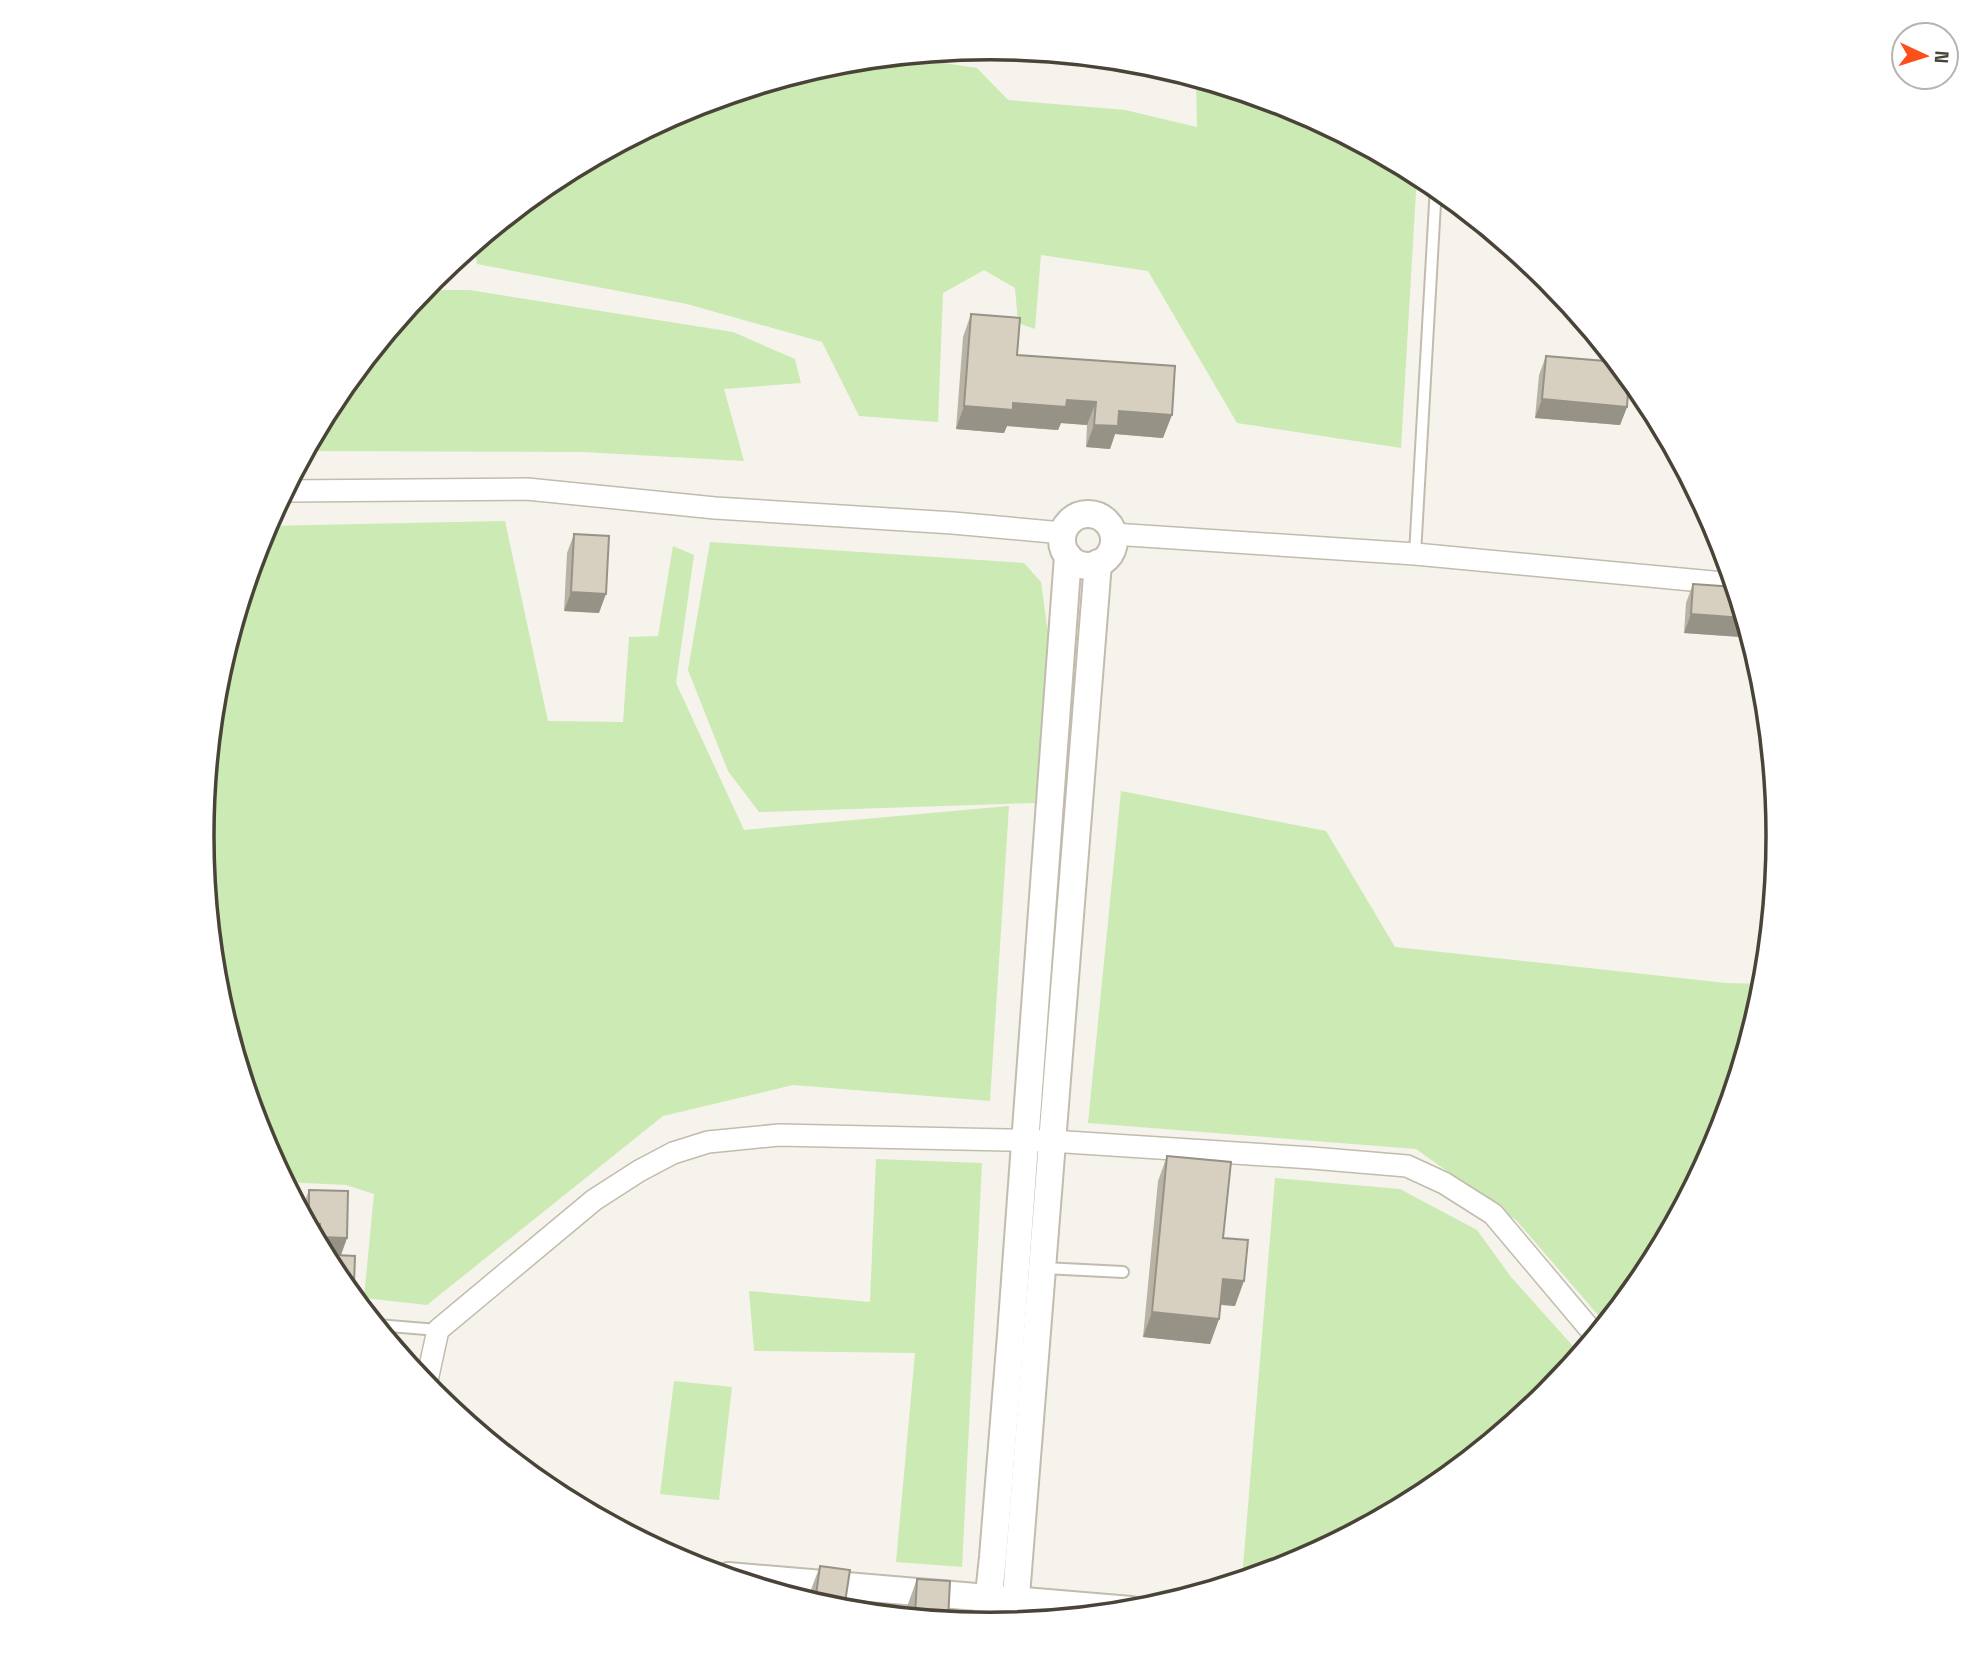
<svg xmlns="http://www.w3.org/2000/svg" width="1981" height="1671" viewBox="0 0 1981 1671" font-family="'Space Grotesk',sans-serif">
<rect width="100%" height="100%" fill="#f5f3eb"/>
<g fill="#cceab3">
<polygon points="897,56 977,68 1008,100 1125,110 1197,127 1196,78 1293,107 1417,174 1401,448 1237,423 1148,271 1041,255 1035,329 1018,323 1015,288 984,270 943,293 938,422 859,416 822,342 687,304 477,264 474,245 553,180 689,107 783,79 809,78 814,69 837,62"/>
<polygon points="423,290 469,290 733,332 795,359 801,383 724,389 744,461 583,452 307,451 335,397"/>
<polygon points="505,521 548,721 623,722 629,637 658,636 673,546 694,555 676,683 744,830 1009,806 990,1101 793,1085 663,1116 427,1305 364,1298 374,1194 346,1185 286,1182 262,1137 217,989 202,835 217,681 266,526"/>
<polygon points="710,542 1024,563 1041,582 1049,640 1035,803 759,812 728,771 688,670"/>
<polygon points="1121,791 1326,831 1395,947 1726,983 1764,984 1719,1138 1646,1274 1605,1323 1516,1220 1416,1149 1088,1123"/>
<polygon points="876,1159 982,1163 962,1567 896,1562 915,1353 754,1351 749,1291 870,1302"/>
<polygon points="1275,1178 1400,1189 1477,1230 1511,1277 1580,1354 1548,1393 1428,1491 1292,1564 1242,1579"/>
<polygon points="674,1381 732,1387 719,1500 660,1494"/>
</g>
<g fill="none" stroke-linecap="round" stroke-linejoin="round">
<defs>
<g id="service">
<polyline points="1415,554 1436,186"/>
<polyline points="1044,1268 1123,1272"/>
<polyline points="377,1325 438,1330"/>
</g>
<g id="minor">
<polyline points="285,491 527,489 715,508 953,523 1063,533"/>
<polyline points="1113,534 1415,554 1734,584"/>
<polyline points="426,1385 438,1330 594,1200 639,1171 673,1153 708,1142 779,1135 1051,1141 1312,1158 1407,1166 1444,1183 1493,1214 1595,1335"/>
</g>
<g id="tertiary">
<circle cx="1088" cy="540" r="26"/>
<polyline points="728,1576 1131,1610"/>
<polyline points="1014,1621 1098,563"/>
<polyline points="986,1623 993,1557 1011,1335 1068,556"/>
</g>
</defs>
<use href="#service" stroke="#c1bcad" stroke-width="14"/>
<use href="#minor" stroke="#c1bcad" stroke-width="24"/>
<use href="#tertiary" stroke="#c1bcad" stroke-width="30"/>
<use href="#service" stroke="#fff" stroke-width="10"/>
<use href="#minor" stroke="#fff" stroke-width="21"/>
<use href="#tertiary" stroke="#fff" stroke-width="26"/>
</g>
<g fill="#b9b3a5">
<polygon points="971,314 1017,355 1163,438 1115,434 1110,449 1086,447 1087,425 1061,423 1058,430 1007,426 1004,433 956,429 963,337"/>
<polygon points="1546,356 1627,407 1620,425 1535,418 1539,375"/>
<polygon points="574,534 599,613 564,611 567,553"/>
<polygon points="1693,584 1735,587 1746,624 1741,637 1684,633 1686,603"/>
<polygon points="1167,1156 1223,1238 1235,1306 1221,1305 1219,1319 1210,1344 1143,1337 1158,1181"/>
<polygon points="309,1190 347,1238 335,1273 332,1267 335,1256 326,1256 302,1212 302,1209"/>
<polygon points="820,1566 836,1609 807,1600"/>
<polygon points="917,1579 948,1620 904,1615"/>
</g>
<g fill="#969286">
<polygon points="1542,399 1627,407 1620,425 1535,418"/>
<polygon points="1067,400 1096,402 1087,425 1061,423 1058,430 1007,426 1004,433 956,429 964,406"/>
<polygon points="1119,411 1172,415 1163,438 1115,434 1110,449 1086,447 1094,425"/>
<polygon points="571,592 606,594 599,613 564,611"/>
<polygon points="1691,614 1744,618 1746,624 1741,637 1684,633"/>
<polygon points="309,1224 320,1224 316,1237"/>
<polygon points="320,1237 347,1238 340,1257 326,1256 318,1242"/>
<polygon points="1223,1279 1244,1281 1235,1306 1214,1304"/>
<polygon points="344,1284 354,1284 351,1292"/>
<polygon points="1152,1312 1219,1319 1210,1344 1143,1337"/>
</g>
<g fill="#d7d0c0" stroke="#969286" stroke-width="2">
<polygon points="971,314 1020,318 1017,355 1175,366 1172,415 1119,411 1118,426 1094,425 1096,402 1067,400 1066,407 1013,403 1013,410 964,406"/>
<polygon points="1546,356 1617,362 1629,377 1627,407 1542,399"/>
<polygon points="574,534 609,536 606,594 571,592"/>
<polygon points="1693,584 1735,587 1744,618 1691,614"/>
<polygon points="1167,1156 1231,1162 1223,1238 1248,1240 1244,1281 1223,1279 1219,1319 1152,1312"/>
<polygon points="309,1190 348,1191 347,1238 320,1237 320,1224 309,1224"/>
<polygon points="336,1255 355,1256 354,1284 344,1284 335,1274"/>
<polygon points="820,1566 850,1570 844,1609 836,1609 815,1602"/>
<polygon points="739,1579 752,1580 752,1583"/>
<polygon points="917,1579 950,1581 948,1620 915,1616"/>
</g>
<path d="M0 0H1981V1671H0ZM214 836a776 776 0 1 1 1552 0a776 776 0 1 1-1552 0Z" fill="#fff" fill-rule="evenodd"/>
<path fill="none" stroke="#4a4438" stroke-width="3.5" d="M214 836a776 776 0 1 1 1552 0a776 776 0 1 1-1552 0Z"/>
<g transform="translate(1925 56) rotate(94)"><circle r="33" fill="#ffffff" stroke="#b7b4af" stroke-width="2"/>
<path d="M0-5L12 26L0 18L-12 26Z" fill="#fc501b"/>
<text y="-10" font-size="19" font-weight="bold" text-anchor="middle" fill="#4a4438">N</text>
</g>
</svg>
